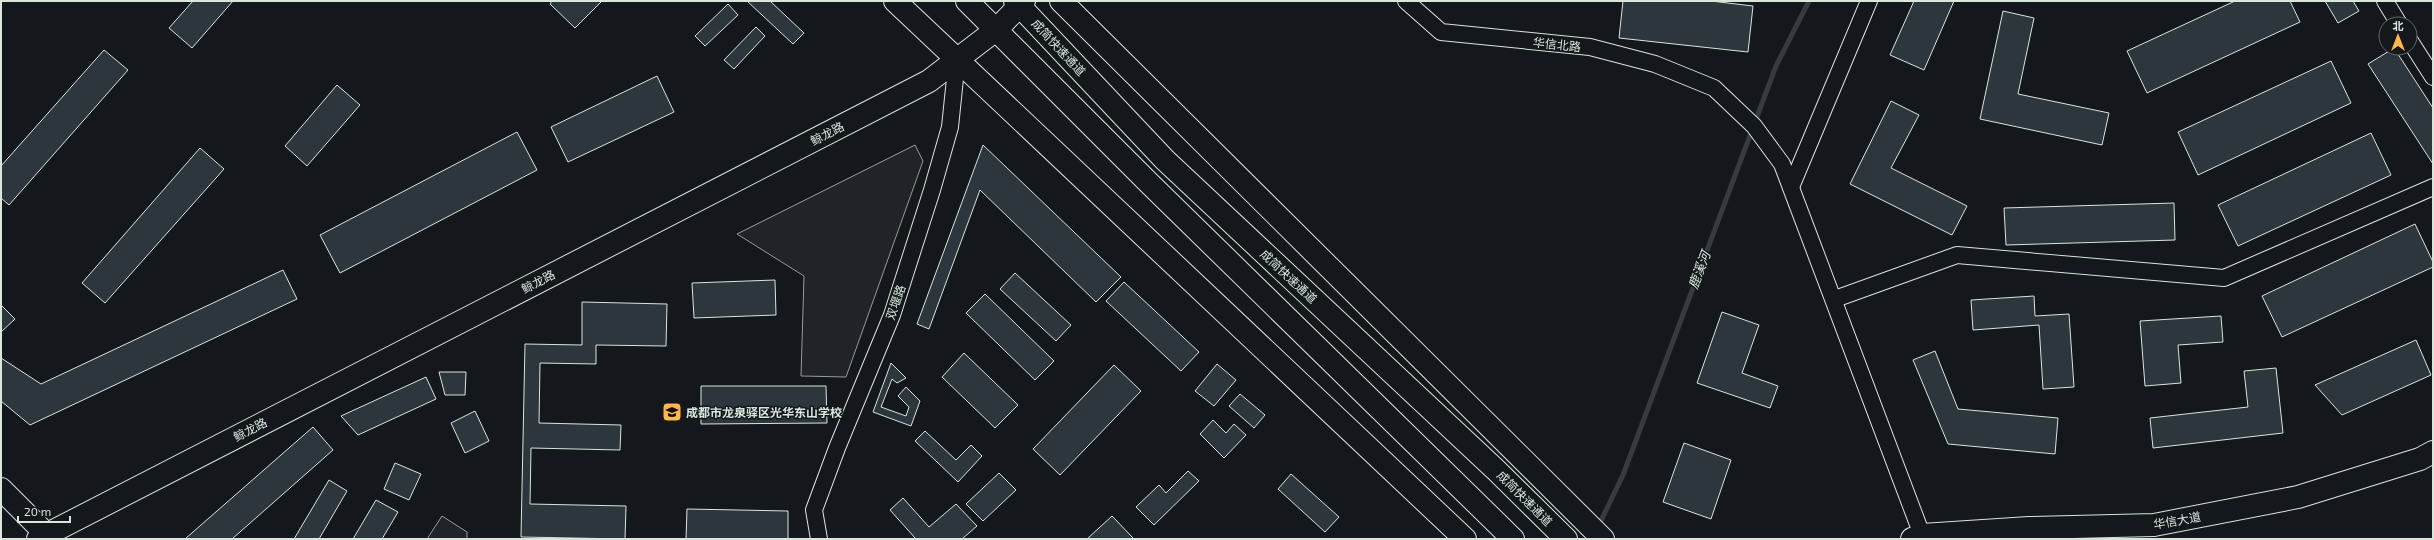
<svg xmlns="http://www.w3.org/2000/svg" width="2434" height="540" viewBox="0 0 2434 540" font-family="'Exo 2','Noto Sans SC',sans-serif">
<rect width="100%" height="100%" fill="#14181c"/>
<g fill="#202428" stroke="#939e99">
<polygon points="915,145 923,161 846,377 801,376 804,276 737,234"/>
<polygon points="442,516 467,532 467,539 427,539"/>
</g>
<g fill="none" stroke-linecap="round" stroke-linejoin="round">
<polyline stroke="#363b3e" stroke-width="5" points="1598,527 1623,475 1776,66 1809,1"/>
</g>
<g fill="#2c363c" stroke="#d8e6dc">
<polygon points="193,1 233,1 192,48 169,28"/>
<polygon points="552,1 602,1 575,28 550,4"/>
<polygon points="747,1 770,1 804,33 793,44"/>
<polygon points="1623,1 1711,1 1753,6 1748,52 1619,38"/>
<polygon points="1914,1 1954,1 1924,70 1890,55"/>
<polygon points="2235,1 2290,1 2300,22 2147,93 2127,51"/>
<polygon points="2325,1 2353,1 2359,11 2338,23"/>
<polygon points="728,4 738,15 705,46 695,36"/>
<polygon points="2003,11 2034,18 2018,94 2109,113 2102,145 1980,119"/>
<polygon points="756,27 765,36 734,69 724,60"/>
<polygon points="2394,48 2433,108 2433,164 2368,64"/>
<polygon points="104,50 128,70 9,205 1,198 1,166"/>
<polygon points="2331,61 2351,103 2198,175 2178,132"/>
<polygon points="657,76 674,112 568,162 551,127"/>
<polygon points="337,85 360,105 307,166 285,146"/>
<polygon points="1891,101 1919,115 1891,168 1967,206 1952,235 1850,184"/>
<polygon points="517,132 537,170 340,273 320,235"/>
<polygon points="2371,133 2391,175 2238,246 2218,205"/>
<polygon points="983,145 1121,277 1096,302 980,190 929,329 917,324"/>
<polygon points="200,148 224,169 105,303 82,283"/>
<polygon points="2174,203 2175,240 2006,245 2004,208"/>
<polygon points="2415,224 2433,262 2433,267 2282,337 2262,296"/>
<polygon points="283,270 297,299 30,425 1,401 1,358 41,384"/>
<polygon points="1015,273 1071,325 1056,341 1000,289"/>
<polygon points="775,280 776,315 694,318 692,283"/>
<polygon points="1124,282 1199,352 1181,371 1106,301"/>
<polygon points="985,294 1054,361 1035,380 966,313"/>
<polygon points="2034,296 2035,316 2069,314 2074,387 2043,389 2039,325 1973,330 1971,300"/>
<polygon points="582,302 667,304 666,346 596,345 596,364 540,363 539,423 621,425 620,450 531,448 530,504 626,506 625,539 521,537 525,344 582,345"/>
<polygon points="1,305 15,319 1,332"/>
<polygon points="1722,312 1759,325 1742,373 1778,386 1770,408 1697,383"/>
<polygon points="2221,316 2223,342 2178,345 2181,383 2145,386 2140,321"/>
<polygon points="2416,340 2431,375 2342,415 2315,385"/>
<polygon points="1935,351 1958,409 2058,418 2055,454 1948,444 1913,360"/>
<polygon points="964,353 1018,405 995,428 942,377"/>
<polygon points="891,363 906,378 897,383 892,379 881,407 906,416 909,407 898,396 906,387 920,401 911,426 873,412"/>
<polygon points="1217,364 1236,380 1214,406 1195,391"/>
<polygon points="1114,365 1141,391 1060,475 1033,449"/>
<polygon points="2276,368 2283,433 2153,448 2150,418 2248,407 2244,371"/>
<polygon points="439,372 466,372 465,395 445,395"/>
<polygon points="426,377 436,399 358,435 341,416"/>
<polygon points="701,386 826,386 827,423 701,424"/>
<polygon points="1240,394 1265,415 1254,428 1229,406"/>
<polygon points="475,411 489,441 465,453 451,423"/>
<polygon points="1213,420 1226,433 1234,424 1246,435 1224,458 1200,434"/>
<polygon points="313,427 333,450 232,539 185,539"/>
<polygon points="925,431 956,460 971,445 982,456 958,482 915,441"/>
<polygon points="1684,443 1731,460 1711,519 1663,502"/>
<polygon points="395,463 421,474 409,500 384,489"/>
<polygon points="1188,471 1199,481 1154,525 1136,507 1159,485 1166,493"/>
<polygon points="999,473 1016,490 983,521 966,504"/>
<polygon points="1291,474 1339,517 1325,532 1278,489"/>
<polygon points="329,480 347,491 319,539 294,539"/>
<polygon points="903,498 929,527 956,504 977,526 962,539 916,539 890,510"/>
<polygon points="376,500 398,512 382,539 353,539"/>
<polygon points="687,509 788,511 788,539 686,539"/>
<polygon points="1112,516 1134,539 1087,539"/>
</g>
<g fill="none" stroke-linecap="round" stroke-linejoin="round">
<defs>
<g id="street">
<polyline points="1406,1 1441,32 1590,47 1655,64 1714,88 1754,126 1782,164 1922,535"/>
<polyline points="2385,1 2399,24"/>
<polyline points="2410,41 2433,77"/>
<polyline points="1791,187 1869,1"/>
<polyline points="1835,299 1957,255 2224,278 2433,187"/>
<polyline points="819,539 814,510 837,448 892,315 932,190 950,127 957,59"/>
</g>
<g id="secondary">
<polyline points="895,1 1465,539"/>
<polyline points="1061,1 1603,539"/>
<polyline points="1,489 51,539"/>
<polyline points="38,539 929,81 997,29 1024,1"/>
<polyline points="1912,539 1922,535 2029,528 2154,525 2298,497 2420,459 2433,452"/>
</g>
<g id="highway">
<polyline points="967,1 1150,184 1513,539"/>
<polyline points="1015,1 1165,160 1496,470 1566,539"/>
</g>
</defs>
<use href="#street" stroke="#d8e6dc" stroke-width="18"/>
<use href="#secondary" stroke="#d8e6dc" stroke-width="24"/>
<use href="#highway" stroke="#d8e6dc" stroke-width="24"/>
<use href="#street" stroke="#14181c" stroke-width="16"/>
<use href="#secondary" stroke="#14181c" stroke-width="22"/>
<use href="#highway" stroke="#14181c" stroke-width="22"/>
</g>
<defs>
<symbol id="school-square" viewBox="-11 -11 22 22"><rect x="-9" y="-9" width="18" height="18" rx="4" fill="#ffb74d" stroke="#14181c"/><path d="M0-5L7-2L0 1L-7-2ZM-4 1L0 2.5L4 1V4Q0 6-4 4Z" fill="#111"/></symbol>
</defs>
<g fill-rule="evenodd">
<use href="#school-square" x="661" y="401" width="22" height="22"/>
</g>
<g text-anchor="middle" dominant-baseline="central" stroke-width="3" stroke-linejoin="round" paint-order="stroke">
<g font-size="12" fill="#d8e6dc" stroke="#14181c">
<text transform="translate(1557 44) rotate(6)">华信北路</text>
<text transform="translate(1059 47) rotate(47)">成简快速通道</text>
<text transform="translate(827 133) rotate(-27)">鲸龙路</text>
<text transform="translate(1289 276) rotate(43)">成简快速通道</text>
<text transform="translate(538 281) rotate(-27)">鲸龙路</text>
<text transform="translate(895 302) rotate(-71)">双堰路</text>
<text transform="translate(250 429) rotate(-27)">鲸龙路</text>
<text transform="translate(1525 498) rotate(45)">成简快速通道</text>
<text transform="translate(2177 520) rotate(-10)">华信大道</text>
</g>
<g font-size="12" font-weight="bold" fill="#d8e6dc" stroke="#14181c" text-anchor="start">
<text x="686" y="412">成都市龙泉驿区光华东山学校</text>
</g>
<g font-size="13" font-style="italic" fill="#d8e6dc" stroke="#14181c">
<text transform="translate(1699 270) rotate(-69)">鹿溪河</text>
</g>
</g>
<rect width="2434" height="540" fill="none" stroke="#d8e6dc" stroke-width="4"/>
<g transform="translate(2398 36)"><circle r="19" fill="#14181c" stroke="#626a69"/>
<path d="M0-3L7 15L0 10L-7 15Z" fill="#ffb74d"/>
<text y="-6" font-size="11" font-weight="bold" text-anchor="middle" fill="#d8e6dc">北</text>
</g>
<path d="M18 516v6h52v-6" fill="none" stroke="#d8e6dc" stroke-width="2"/>
<text x="24" y="516" font-size="12" fill="#d8e6dc" stroke="#14181c" stroke-width="3" paint-order="stroke">20 m</text>
</svg>
